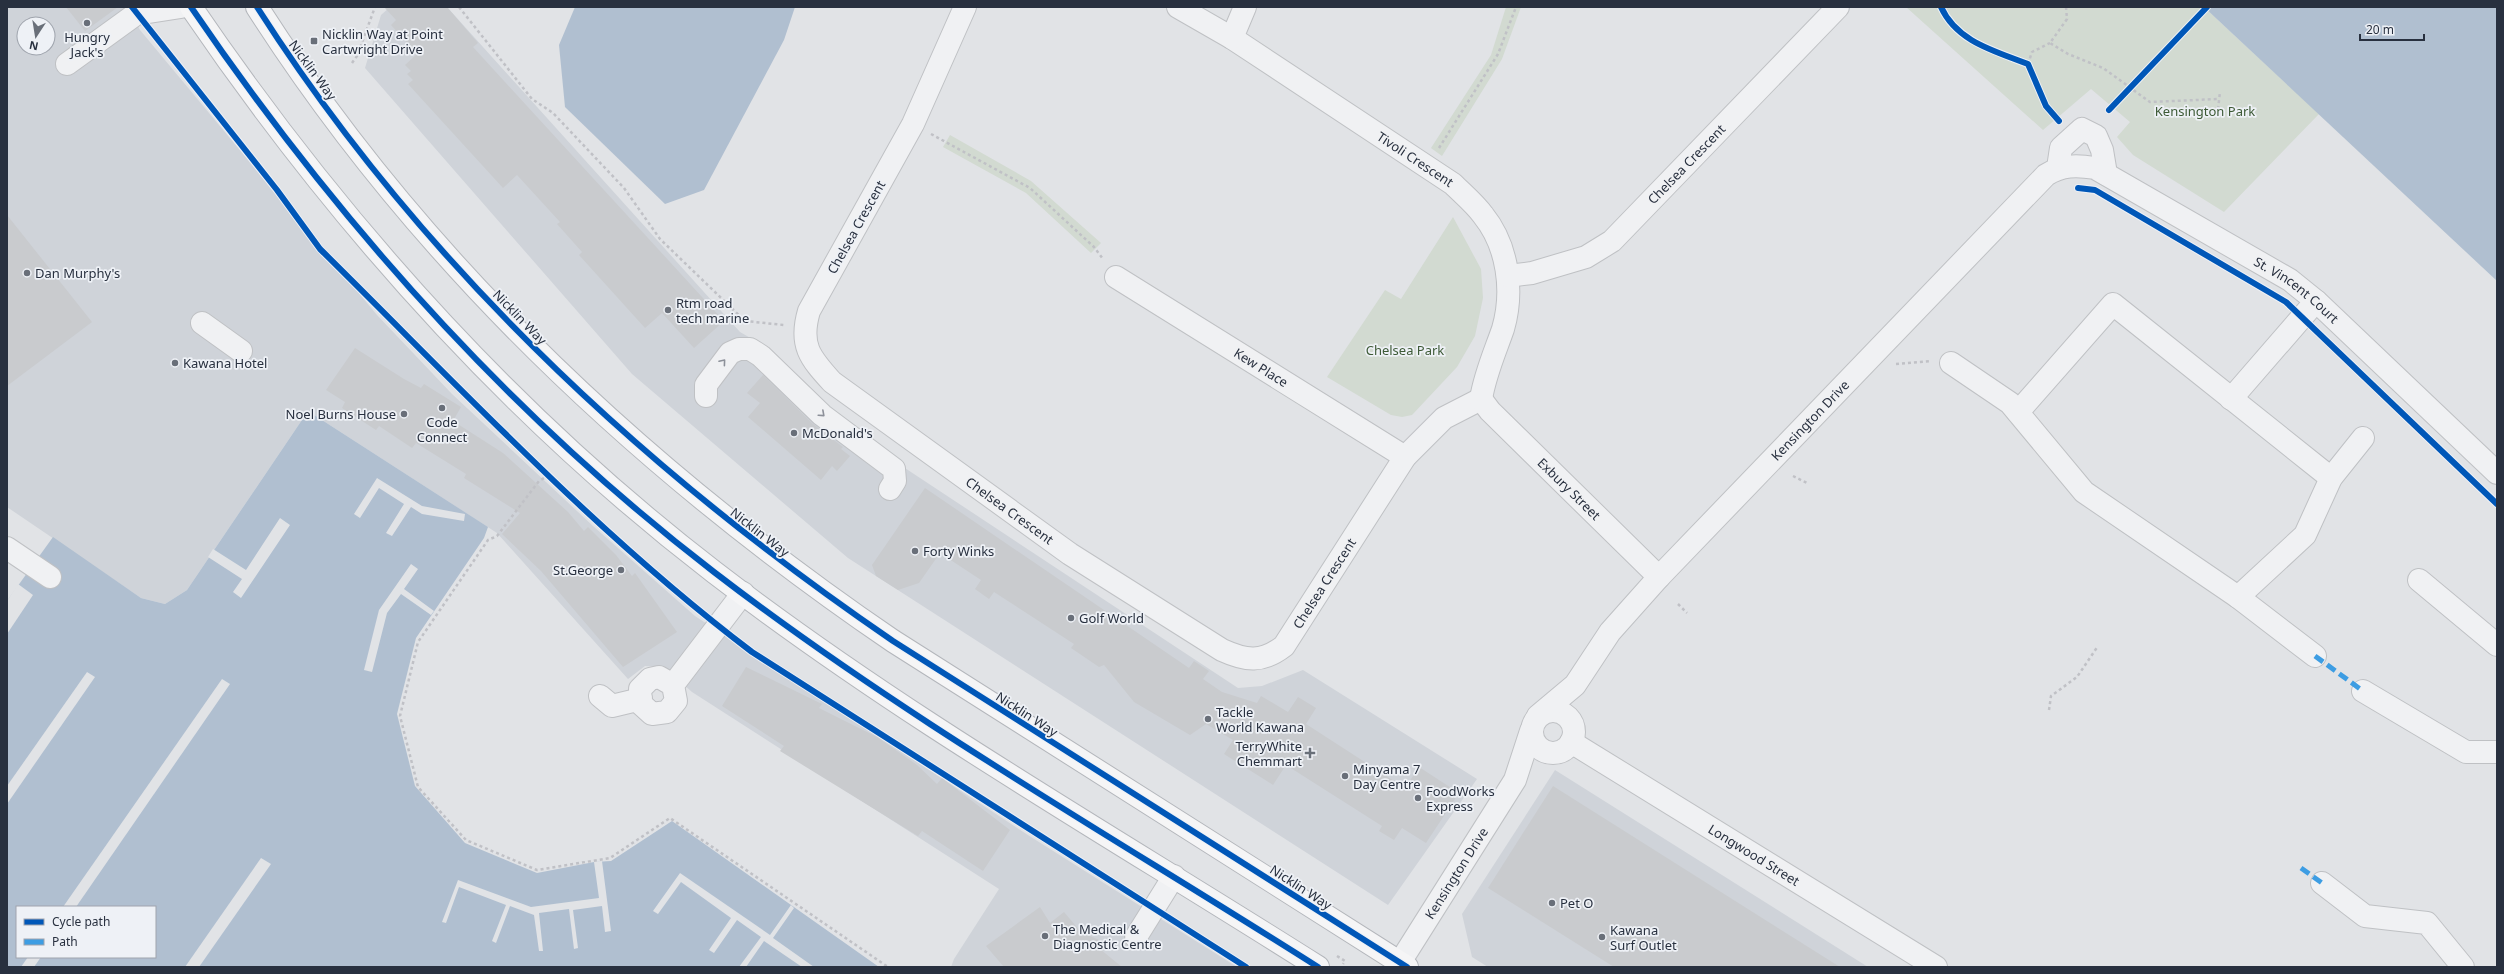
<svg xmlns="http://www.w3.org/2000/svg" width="2504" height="974" viewBox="0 0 2504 974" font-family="'Noto Sans',sans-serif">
<rect width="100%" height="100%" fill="#e1e3e6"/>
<g fill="#cfd3d9" fill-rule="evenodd">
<path d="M7 7H127L140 30 377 315 452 394 593 526 695 616 1031 837 1237 967H951L954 959 999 889 692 692 664 667 645 666 628 679 497 533 308 411 187 590 165 604 141 598 7 507ZM24 24H48V48H24Z"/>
<polygon points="390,7 447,7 740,332 773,351 786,371 864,441 1238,688 1262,686 1303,670 1477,779 1388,905 848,558 632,374 365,68 381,15"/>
<polygon points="1555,770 1868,967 1488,967 1472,957 1462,914"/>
</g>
<g fill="#d2dad1">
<polygon points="1506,7 1521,7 1502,59 1442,156 1431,148 1491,55"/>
<polygon points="1906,7 2204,7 2319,114 2224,212 2133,155 2117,137 2130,122 2091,89 2043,130"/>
<polygon points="950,135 1031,181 1101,243 1091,253 1026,193 943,147"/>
<polygon points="1453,217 1481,269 1483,298 1475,336 1457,367 1412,415 1402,417 1391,415 1327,377 1385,290 1401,299"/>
</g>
<g fill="#b0bfd0" fill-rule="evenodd">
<polygon points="575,7 795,7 784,40 704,190 665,204 565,107 559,45"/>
<polygon points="2204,7 2497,7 2497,281"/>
<path d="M308 411 488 527 484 538 416 638 397 714 415 786 465 843 537 873 594 862 611 861 672 821 879 967H7V601L53 537 141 598 165 604 187 590ZM17 907H155V957H17Z"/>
</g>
<g fill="#e1e3e6">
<polygon points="377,478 422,506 465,514 464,521 422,514 411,507 392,536 386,533 404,504 379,488 360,518 354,514"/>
<polygon points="280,518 290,525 241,598 233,592 242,579 208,557 213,549 246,570"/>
<polygon points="411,564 418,569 404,589 434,611 431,615 401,594 387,613 372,672 364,670 379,610"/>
<polygon points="18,584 33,595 7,634 7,601"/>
<polygon points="87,672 95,677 7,804 7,786"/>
<polygon points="222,679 230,684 76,907 63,907"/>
<polygon points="261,858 271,864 199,967 185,967"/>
<polygon points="602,861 611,931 605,932 602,906 573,910 578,948 574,949 569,909 539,913 543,951 539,951 534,915 510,906 496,943 492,941 506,905 459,887 446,923 442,922 458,880 531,907 599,898 594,862"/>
<polygon points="680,873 770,935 791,905 794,908 773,938 814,967 802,967 764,941 746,967 739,967 761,937 737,920 714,953 709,950 731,918 681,882 658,914 653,911"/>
<polygon points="28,957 41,957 34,967 21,967"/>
</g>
<g fill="#c9cbce">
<polygon points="66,7 118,7 85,31"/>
<polygon points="384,7 447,7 478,43 473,47 724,321 694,348 662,313 645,328 579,255 582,252 557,224 560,222 517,175 503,188 408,84 413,80 407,74 411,71 405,65 417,54 391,25 396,20"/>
<polygon points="7,215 92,322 7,386"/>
<polygon points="355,348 404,379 421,388 424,384 461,407 453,421 503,453 568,512 584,531 588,527 616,555 632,576 635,573 677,632 623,667 541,571 502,534 520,513 464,478 466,474 416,443 412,448 379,426 376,430 342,408 345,402 326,390"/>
<polygon points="763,375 813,424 843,447 841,449 850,456 837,471 832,466 821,480 748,417 760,403 747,393"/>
<polygon points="925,488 1189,668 1194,661 1209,671 1203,679 1222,692 1257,703 1261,696 1288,712 1298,697 1316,708 1306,724 1405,788 1419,767 1459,793 1426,843 1402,828 1394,840 1379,831 1382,826 1286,765 1273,785 1224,754 1233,740 1206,724 1190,735 1134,702 1104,665 1099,667 1071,648 1074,644 994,592 989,599 975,589 981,580 940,553 919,583 898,590 876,576 872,565"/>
<polygon points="746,667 822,704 819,708 877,737 917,765 937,784 942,778 1010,830 983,871 922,831 918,836 780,751 784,746 722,706"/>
<polygon points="1553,786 1840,967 1614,967 1488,888"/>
<polygon points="1040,907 1050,923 1064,912 1081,932 1099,940 1095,945 1122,967 1004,967 986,946"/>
</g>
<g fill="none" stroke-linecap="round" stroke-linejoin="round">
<defs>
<g id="minor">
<path id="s1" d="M965 7 913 124 809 311C799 345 810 358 832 382L1070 554 1222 650C1246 661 1262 663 1284 646L1405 457 1444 418 1481 399"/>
<path id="s2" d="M1178 7 1232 38 1453 184C1463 194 1475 204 1483 215 1508 246 1514 291 1503 329 1495 352 1485 374 1481 399"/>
<polyline points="1232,38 1245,7"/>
<polyline points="67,64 136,14 181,7"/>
<polyline points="2058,168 2061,148 2082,129 2096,136 2102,150 2106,174"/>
<path id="s3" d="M1508 276 1532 273 1586 257 1612 241 1838 7"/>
<path id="s4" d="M1116 277 1405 457"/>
<polyline points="202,323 241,351"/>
<polyline points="1951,363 2010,403 2084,492 2238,597 2315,656"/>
<polyline points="706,396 706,385 730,353 739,349 750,349 761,356 822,415 894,469 895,481 890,489"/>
<path id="s5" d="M1481 399 1490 411 1659 577"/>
<polyline points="2231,399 2316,301"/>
<polyline points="2018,412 2113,304 2331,478"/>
<polyline points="7,548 50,577"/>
<polyline points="2419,580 2497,645"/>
<polyline points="2238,597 2305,535 2331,478 2363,438"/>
<polyline points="673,685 659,677 650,679 640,689 641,704 652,714 667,712 676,701 673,685 743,593"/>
<polyline points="2363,691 2466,752 2497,752"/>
<polyline points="600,696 612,706 641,699"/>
<circle cx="1553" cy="732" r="21"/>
<path id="s6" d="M1538 716 1575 685 1610 632 1659 577 2046 175C2062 165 2076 165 2095 168L2290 280 2316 301 2497 473"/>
<path id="s7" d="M1571 742 1936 967"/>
<polyline points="2322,883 2365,916 2427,923 2463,967"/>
<polyline points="1136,937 1174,876"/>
<path id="s8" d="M1397 967 1515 780 1531 731"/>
</g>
<g id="highway">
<path d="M191 7C336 220 510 415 714 572 905 719 1115 838 1318 967"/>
<path d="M257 7C420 262 644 471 893 641L1407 967"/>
</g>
</defs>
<use href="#minor" stroke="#bfc1c4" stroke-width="24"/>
<use href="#highway" stroke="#b3b6bb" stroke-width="24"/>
<g stroke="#c0c1c6" stroke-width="2.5" stroke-dasharray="3 3" stroke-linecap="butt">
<polyline points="459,7 532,99 553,113 624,188 660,239 745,321 784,325"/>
<polyline points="2066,7 2067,19 2050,43 2068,54 2103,68 2150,102 2219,99"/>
<polyline points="352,63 357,56 375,7"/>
<polyline points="2028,64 2032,52 2050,43"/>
<polyline points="2218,109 2220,92"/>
<polyline points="931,134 1030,188 1094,247 1103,259"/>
<polyline points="1439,148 1498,54 1516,7"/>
<polyline points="1896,364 1931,361"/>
<polyline points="549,475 539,481 497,536 488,540 418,642 400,716 418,787 466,840 537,870 610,858 670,818 888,967"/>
<polyline points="1793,476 1809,484"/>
<polyline points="1678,604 1687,613"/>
<polyline points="2049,710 2051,696 2077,677 2098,646"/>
<polyline points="1337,956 1345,961 1343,964"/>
</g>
<use href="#minor" stroke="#f0f1f3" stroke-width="22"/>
<use href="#highway" stroke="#f5f5f6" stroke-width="22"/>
<g stroke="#3d9de3" stroke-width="5" stroke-dasharray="10 5" stroke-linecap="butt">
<polyline points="2315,656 2363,691"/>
<polyline points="2301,868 2322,883"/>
</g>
<defs>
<g id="cycleway">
<path d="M132 7 277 190 320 249C460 387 595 533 752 652L1246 967"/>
<path d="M191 7C336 220 510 415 714 572 905 719 1115 838 1318 967"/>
<path d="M257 7C420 262 644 471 893 641L1407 967"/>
<path d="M1941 7C1957 42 1995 51 2028 64L2046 106 2059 121"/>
<polyline points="2109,110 2207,7"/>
<polyline points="2078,188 2095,190 2286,302 2497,504"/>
</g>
</defs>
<use href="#cycleway" stroke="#eef1f6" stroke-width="8"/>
<use href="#cycleway" stroke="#0057b8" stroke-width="6"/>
</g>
<defs><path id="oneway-chevron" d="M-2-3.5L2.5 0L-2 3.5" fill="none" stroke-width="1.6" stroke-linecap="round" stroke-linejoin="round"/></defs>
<g stroke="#8c9099">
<use href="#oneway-chevron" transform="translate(723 362) rotate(-50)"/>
<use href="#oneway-chevron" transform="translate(822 414) rotate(42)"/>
</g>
<g fill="#696f79" stroke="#eef1f6" stroke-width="1.5">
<circle cx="87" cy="23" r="4"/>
<rect x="310" y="37" width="8" height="8" rx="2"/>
<circle cx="27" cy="273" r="4"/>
<circle cx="668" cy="310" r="4"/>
<circle cx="175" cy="363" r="4"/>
<circle cx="442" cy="408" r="4"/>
<circle cx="404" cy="414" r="4"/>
<circle cx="794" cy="433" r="4"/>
<circle cx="915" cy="551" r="4"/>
<circle cx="621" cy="570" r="4"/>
<circle cx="1071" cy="618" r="4"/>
<circle cx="1208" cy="719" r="4"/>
<path d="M1308 747h4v4h4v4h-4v4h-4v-4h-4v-4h4z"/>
<circle cx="1345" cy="776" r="4"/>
<circle cx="1418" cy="798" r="4"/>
<circle cx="1552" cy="903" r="4"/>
<circle cx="1045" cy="936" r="4"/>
<circle cx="1602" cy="937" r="4"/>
</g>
<g text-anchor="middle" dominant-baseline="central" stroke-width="3.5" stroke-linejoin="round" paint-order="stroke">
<g font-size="13" fill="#28303f" stroke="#eef1f6" text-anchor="start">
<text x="322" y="34">Nicklin Way at Point<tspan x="322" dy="15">Cartwright Drive</tspan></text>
<text x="87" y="37" text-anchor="middle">Hungry<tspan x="87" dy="15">Jack's</tspan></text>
<text x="35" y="273">Dan Murphy's</text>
<text x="676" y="303">Rtm road<tspan x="676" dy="15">tech marine</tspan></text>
<text x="183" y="363">Kawana Hotel</text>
<text x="396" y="414" text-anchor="end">Noel Burns House</text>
<text x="442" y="422" text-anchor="middle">Code<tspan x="442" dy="15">Connect</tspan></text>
<text x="802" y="433">McDonald's</text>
<text x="923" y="551">Forty Winks</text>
<text x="613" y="570" text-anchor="end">St.George</text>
<text x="1079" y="618">Golf World</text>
<text x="1216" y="712">Tackle<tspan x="1216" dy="15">World Kawana</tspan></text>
<text x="1302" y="746" text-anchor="end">TerryWhite<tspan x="1302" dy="15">Chemmart</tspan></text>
<text x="1353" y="769">Minyama 7<tspan x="1353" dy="15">Day Centre</tspan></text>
<text x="1426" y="791">FoodWorks<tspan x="1426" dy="15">Express</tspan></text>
<text x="1560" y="903">Pet O</text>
<text x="1053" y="929">The Medical &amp;<tspan x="1053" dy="15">Diagnostic Centre</tspan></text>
<text x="1610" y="930">Kawana<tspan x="1610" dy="15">Surf Outlet</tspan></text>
</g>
<g font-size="13" fill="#28303f" stroke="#eef1f6">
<text transform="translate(313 70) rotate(54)">Nicklin Way</text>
<text stroke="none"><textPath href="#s2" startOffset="282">Tivoli Crescent</textPath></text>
<text stroke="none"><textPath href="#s3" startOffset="218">Chelsea Crescent</textPath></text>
<text transform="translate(856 227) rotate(-61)">Chelsea Crescent</text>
<text stroke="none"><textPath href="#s6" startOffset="1030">St. Vincent Court</textPath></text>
<text transform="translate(520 317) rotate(46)">Nicklin Way</text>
<text stroke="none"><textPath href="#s4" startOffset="171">Kew Place</textPath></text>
<text stroke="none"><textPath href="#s6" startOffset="403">Kensington Drive</textPath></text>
<text stroke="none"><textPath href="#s5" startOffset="126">Exbury Street</textPath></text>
<text stroke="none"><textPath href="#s1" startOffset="641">Chelsea Crescent</textPath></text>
<text transform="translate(760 532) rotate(38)">Nicklin Way</text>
<text stroke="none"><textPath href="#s1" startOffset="1036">Chelsea Crescent</textPath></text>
<text transform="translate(1027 714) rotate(33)">Nicklin Way</text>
<text stroke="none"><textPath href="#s7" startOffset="215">Longwood Street</textPath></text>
<text stroke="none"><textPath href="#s8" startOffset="111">Kensington Drive</textPath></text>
<text transform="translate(1301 887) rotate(33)">Nicklin Way</text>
</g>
<g font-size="13" fill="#3d5a36" stroke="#eef1f6">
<text x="2205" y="111">Kensington Park</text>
<text x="1405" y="350">Chelsea Park</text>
</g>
</g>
<rect width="2504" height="974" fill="none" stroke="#28303f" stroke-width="16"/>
<rect x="16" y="906" width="140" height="52" fill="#eef1f6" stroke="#9fa4ad"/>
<rect x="24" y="919" width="20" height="6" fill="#0057b8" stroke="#9fa4ad"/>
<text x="52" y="926" font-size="12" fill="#28303f">Cycle path</text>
<rect x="24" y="939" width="20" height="6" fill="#3d9de3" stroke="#9fa4ad"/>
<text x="52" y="946" font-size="12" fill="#28303f">Path</text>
<g transform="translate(36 36) rotate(192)"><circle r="19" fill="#eef1f6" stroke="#9fa4ad"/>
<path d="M0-3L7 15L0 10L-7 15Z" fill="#696f79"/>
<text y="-6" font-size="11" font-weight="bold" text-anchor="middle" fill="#28303f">N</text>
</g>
<path d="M2360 34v6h64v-6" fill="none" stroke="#28303f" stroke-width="2"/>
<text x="2366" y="34" font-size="12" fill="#28303f" stroke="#eef1f6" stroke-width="3" paint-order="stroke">20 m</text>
</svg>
